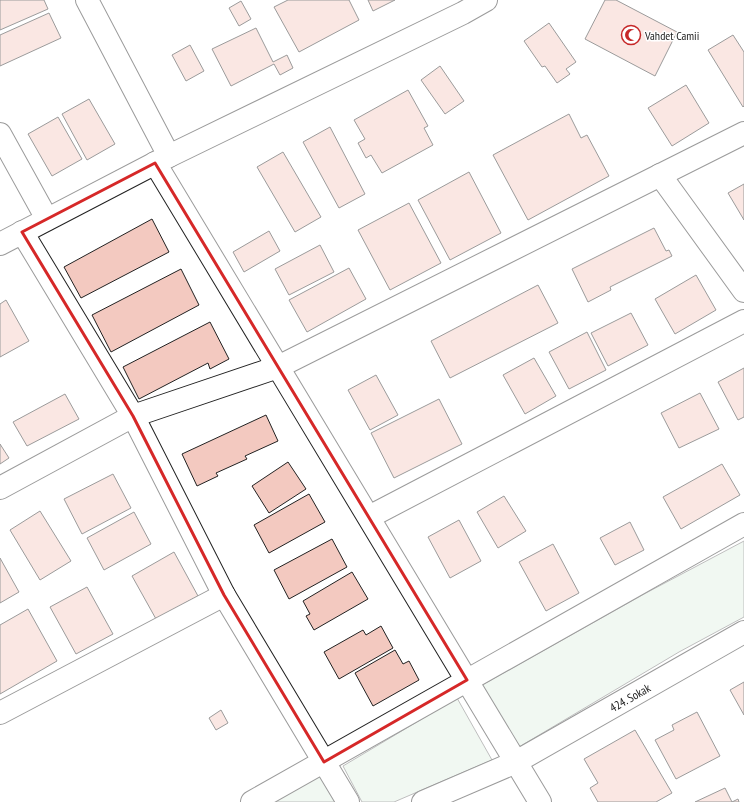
<svg xmlns="http://www.w3.org/2000/svg" width="744" height="802" viewBox="0 0 744 802" font-family="'PT Sans Narrow',sans-serif">
<rect width="100%" height="100%" fill="#fff"/>
<g fill="#e0efe3" stroke="#6f6f6f">
<polygon points="744,541 744,617 679,652 519,747 482,685 646,593"/>
<polygon points="457,698 492,760 394,802 362,802 343,766"/>
<polygon points="320,774 336,802 269,802"/>
</g>
<g fill="#f3c9c0" stroke="#222">
<polygon points="0,0 44,0 48,9 0,30"/>
<polygon points="288,0 349,0 359,20 299,52 274,7"/>
<polygon points="368,0 395,0 373,11"/>
<polygon points="605,0 616,0 677,32 655,76 585,39"/>
<polygon points="241,1 251,19 239,26 229,8"/>
<polygon points="49,13 61,38 0,66 0,35"/>
<polygon points="549,23 576,62 566,69 570,74 557,83 545,66 542,67 524,41"/>
<polygon points="256,28 273,62 287,55 293,68 280,75 274,64 231,86 212,49"/>
<polygon points="733,35 744,52 744,106 743,107 708,50"/>
<polygon points="190,45 204,71 186,81 172,55"/>
<polygon points="440,66 464,101 445,114 421,80"/>
<polygon points="686,85 709,123 672,146 648,108"/>
<polygon points="408,90 428,126 424,128 433,145 382,173 371,155 366,158 358,143 365,139 354,120"/>
<polygon points="89,99 115,144 87,160 62,114"/>
<polygon points="569,114 581,138 587,135 609,176 528,220 493,155"/>
<polygon points="58,117 82,159 52,176 28,134"/>
<polygon points="330,127 365,194 339,208 303,142"/>
<polygon points="283,152 321,217 295,232 257,167"/>
<polygon points="469,172 501,233 450,260 418,200"/>
<polygon points="744,184 744,220 728,193"/>
<polygon points="409,203 441,263 390,290 358,230"/>
<polygon points="152,219 169,252 81,298 64,267"/>
<polygon points="654,228 666,251 669,250 672,256 610,287 611,290 588,302 572,269"/>
<polygon points="269,231 280,251 244,272 233,252"/>
<polygon points="320,245 334,272 289,295 275,269"/>
<polygon points="349,268 366,299 307,332 289,300"/>
<polygon points="181,269 199,305 111,352 92,315"/>
<polygon points="696,275 716,310 675,334 655,299"/>
<polygon points="538,285 558,323 450,378 431,341"/>
<polygon points="6,300 29,341 0,357 0,304"/>
<polygon points="631,313 648,345 608,366 591,333"/>
<polygon points="210,322 229,359 210,369 208,363 139,399 123,367"/>
<polygon points="587,332 606,370 569,389 549,352"/>
<polygon points="534,358 556,396 525,414 503,375"/>
<polygon points="744,368 744,417 738,420 718,382"/>
<polygon points="376,375 398,415 370,430 348,390"/>
<polygon points="700,393 719,429 679,448 661,413"/>
<polygon points="65,394 79,419 27,446 13,422"/>
<polygon points="439,399 462,444 394,478 371,433"/>
<polygon points="266,415 278,441 245,456 247,459 216,473 218,476 197,486 182,454"/>
<polygon points="0,444 9,458 0,464"/>
<polygon points="288,462 306,489 269,513 252,486"/>
<polygon points="722,464 740,495 681,529 663,497"/>
<polygon points="113,474 131,508 82,534 64,499"/>
<polygon points="309,494 325,522 269,553 254,525"/>
<polygon points="504,496 526,531 498,548 477,512"/>
<polygon points="40,511 71,561 40,580 10,530"/>
<polygon points="134,512 151,544 104,570 87,538"/>
<polygon points="459,520 481,561 450,578 428,537"/>
<polygon points="630,522 644,550 615,565 600,538"/>
<polygon points="332,539 347,567 289,599 274,570"/>
<polygon points="553,544 579,593 546,611 519,562"/>
<polygon points="174,552 198,596 156,619 132,576"/>
<polygon points="0,558 19,592 0,603"/>
<polygon points="352,572 368,599 314,630 306,616 310,614 303,601"/>
<polygon points="87,587 113,634 76,654 50,607"/>
<polygon points="28,609 57,661 0,694 0,625"/>
<polygon points="381,626 393,648 339,679 324,652 363,630 366,635"/>
<polygon points="395,650 403,664 409,661 419,680 373,706 355,673"/>
<polygon points="744,682 744,715 730,690"/>
<polygon points="221,710 228,723 216,730 209,718"/>
<polygon points="697,712 720,756 676,779 655,740 674,730 672,725"/>
<polygon points="635,730 672,793 656,802 598,802 590,788 598,783 584,759"/>
<polygon points="725,788 732,802 738,799 739,802 695,802"/>
</g>
<g fill="none" stroke-linecap="round" stroke-linejoin="round">
<defs>
<g id="street">
<polyline points="87,0 169,156"/>
<polyline points="0,134 47,219"/>
<polyline points="155,163 540,802"/>
<polyline points="660,175 744,291"/>
<polyline points="22,232 133,416 224,595 348,802"/>
<polyline points="0,244 169,156 463,13 486,0"/>
<polyline points="0,488 133,416 278,367 744,133"/>
<polyline points="369,517 744,321"/>
<polyline points="0,713 224,595"/>
<polyline points="252,802 744,524"/>
<path id="s1" d="M423 802 516 762 744 632"/>
</g>
</defs>
<use href="#street" stroke="#222" stroke-width="24"/>
<use href="#street" stroke="#fff" stroke-width="22"/>
</g>
<path d="M0 0H744V802H0ZM155 163 467 680 324 762 224 595 133 416 22 232Z" fill="#fff" fill-opacity=".55" fill-rule="evenodd"/>
<path fill="none" stroke="#d62828" stroke-width="3" stroke-linejoin="round" d="M155 163 467 680 324 762 224 595 133 416 22 232Z"/>
<defs>
<symbol id="mosque-ring" viewBox="-11 -11 22 22"><circle r="9.5" fill="#fff" stroke="#c62828" stroke-width="1.5"/><path d="M3.5-4.9A6 6 0 1 0 3.5 4.9A5 5 0 1 1 3.5-4.9Z" fill="#c62828"/></symbol>
</defs>
<g fill-rule="evenodd">
<use href="#mosque-ring" x="620" y="24" width="22" height="22"/>
</g>
<g text-anchor="middle" dominant-baseline="central" stroke-width="3" stroke-linejoin="round" paint-order="stroke">
<g font-size="12" fill="#222" stroke="#fff" text-anchor="start">
<text x="645" y="35">Vahdet Camii</text>
</g>
<g font-size="12" fill="#222" stroke="#fff">
<text stroke="none"><textPath href="#s1" startOffset="232">424. Sokak</textPath></text>
</g>
</g>
</svg>
